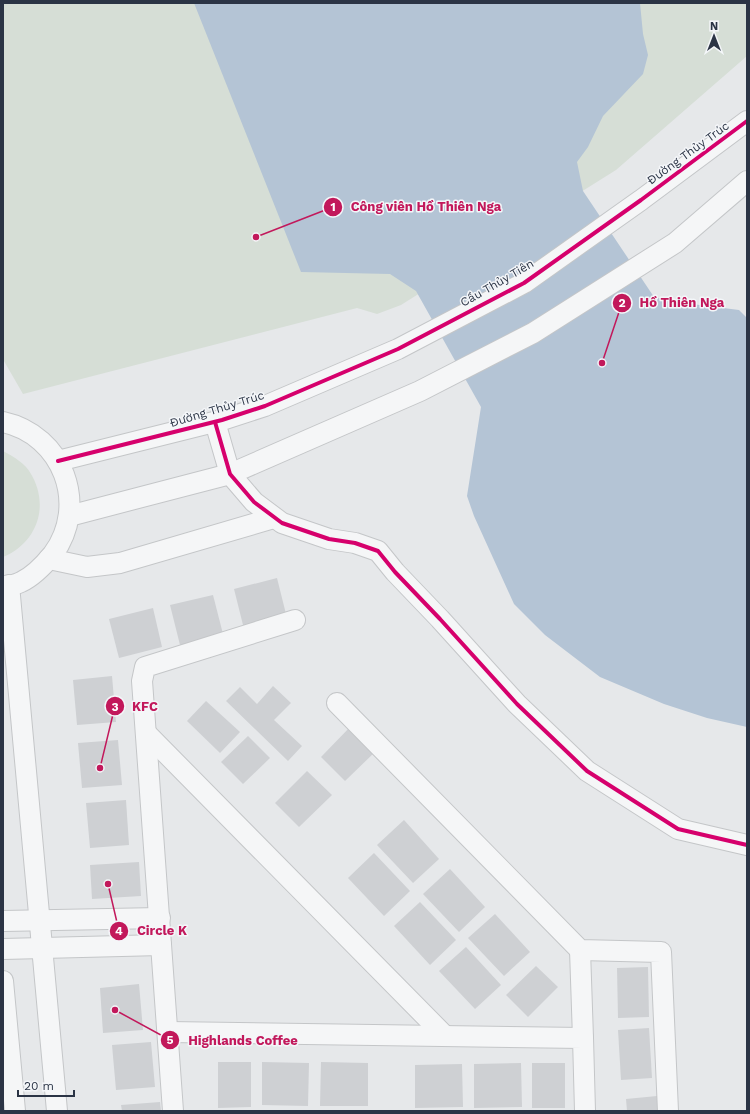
<svg xmlns="http://www.w3.org/2000/svg" width="750" height="1114" viewBox="0 0 750 1114" font-family="'Work Sans',sans-serif">
<rect width="100%" height="100%" fill="#e6e8ea"/>
<g fill="#d6ded6">
<polygon points="3,3 747,3 747,56 616,170 401,305 377,314 357,308 23,394 4,361 3,354"/>
<path d="M3 451C14 457 25 463 31 474 50 506 37 543 3 557Z"/>
</g>
<polygon fill="#b4c4d5" points="194,3 640,3 643,34 648,55 643,74 603,116 588,147 577,162 583,191 654,297 684,303 739,310 747,318 747,727 707,718 664,704 600,677 545,635 514,604 474,516 467,496 481,407 416,291 390,274 301,272"/>
<g fill="#ced0d3">
<polygon points="277,578 287,618 244,629 234,589"/>
<polygon points="213,595 223,634 180,645 170,605"/>
<polygon points="153,608 162,647 119,658 109,619"/>
<polygon points="112,676 116,722 77,725 73,680"/>
<polygon points="273,686 291,703 274,720 302,746 288,761 226,701 240,687 257,704"/>
<polygon points="206,701 240,732 220,753 187,721"/>
<polygon points="353,724 378,749 345,781 321,757"/>
<polygon points="248,736 270,758 243,784 221,762"/>
<polygon points="118,740 122,785 82,788 78,743"/>
<polygon points="307,771 332,795 299,827 275,803"/>
<polygon points="126,800 129,845 90,848 86,803"/>
<polygon points="404,820 439,859 413,883 377,845"/>
<polygon points="374,853 410,891 384,916 348,878"/>
<polygon points="139,862 141,896 92,899 90,865"/>
<polygon points="450,869 485,907 459,932 423,894"/>
<polygon points="420,902 456,940 430,965 394,926"/>
<polygon points="495,914 530,952 504,976 468,938"/>
<polygon points="466,947 501,985 475,1009 439,971"/>
<polygon points="536,966 558,987 528,1017 506,995"/>
<polygon points="648,967 649,1017 618,1018 617,968"/>
<polygon points="139,984 143,1030 103,1033 100,988"/>
<polygon points="649,1028 652,1078 621,1080 618,1030"/>
<polygon points="151,1042 155,1087 116,1090 112,1045"/>
<polygon points="218,1062 251,1062 251,1107 218,1108"/>
<polygon points="262,1062 309,1063 308,1106 262,1105"/>
<polygon points="321,1062 368,1063 368,1106 320,1106"/>
<polygon points="521,1063 522,1107 474,1108 474,1064"/>
<rect x="532" y="1063" width="33" height="45"/>
<polygon points="462,1064 463,1107 415,1108 415,1065"/>
<polygon points="657,1096 658,1111 627,1111 626,1099"/>
<polygon points="160,1102 161,1111 122,1111 121,1105"/>
</g>
<g fill="none" stroke-linecap="round" stroke-linejoin="round">
<defs>
<g id="minor">
<path d="M3 422C63 435 89 505 53 554 44 565 34 576 21 582 15 585 9 586 3 587"/>
<polyline points="215,422 230,474 254,502 282,523 329,539 355,543 378,551 395,572 440,619 517,704 587,771 678,829 747,845"/>
<polyline points="58,461 222,420 265,406 398,349 524,283 641,200 747,121"/>
<polyline points="69,516 230,474 420,391 533,333 675,243 747,181"/>
<polyline points="49,559 87,567 120,563 274,518"/>
<polyline points="9,585 57,1111"/>
<polyline points="337,703 580,950 661,952 668,1111"/>
<polyline points="146,733 445,1036"/>
<polyline points="3,921 160,918"/>
<polyline points="3,949 161,945"/>
<polyline points="580,950 583,1038"/>
<polyline points="3,981 15,1111"/>
<polyline points="168,1032 583,1038 585,1111"/>
<polyline points="173,1111 142,681 145,667 295,620"/>
</g>
</defs>
<use href="#minor" stroke="#c4c6c8" stroke-width="22"/>
<use href="#minor" stroke="#f5f6f7" stroke-width="20"/>
<defs>
<g id="cycleway">
<polyline points="215,422 230,474 254,502 282,523 329,539 355,543 378,551 395,572 440,619 517,704 587,771 678,829 747,845"/>
<polyline points="58,461 222,420 265,406 398,349 524,283 641,200 747,121"/>
</g>
</defs>
<use href="#cycleway" stroke="#f4f6f9" stroke-width="6"/>
<use href="#cycleway" stroke="#d6006c" stroke-width="4"/>
</g>
<g text-anchor="middle" dominant-baseline="central" stroke-width="3" stroke-linejoin="round" paint-order="stroke">
<g font-size="12" fill="#2b3445" stroke="#f4f6f9">
<text transform="translate(688 153) rotate(-36)">Đường Thủy Trúc</text>
<text transform="translate(497 283) rotate(-30)">Cầu Thủy Tiên</text>
<text transform="translate(217 409) rotate(-17)">Đường Thủy Trúc</text>
</g>
</g>
<path fill="none" stroke="#c2185b" stroke-width="1.5" d="M256 237L333 207M602 363L622 303M100 768L115 706M108 884L119 931M115 1010L170 1040"/>
<g fill="#c2185b" stroke="#f4f6f9" stroke-width="1.5">
<circle cx="256" cy="237" r="4"/>
<circle cx="602" cy="363" r="4"/>
<circle cx="100" cy="768" r="4"/>
<circle cx="108" cy="884" r="4"/>
<circle cx="115" cy="1010" r="4"/>
<circle cx="333" cy="207" r="10"/>
<circle cx="622" cy="303" r="10"/>
<circle cx="115" cy="706" r="10"/>
<circle cx="119" cy="931" r="10"/>
<circle cx="170" cy="1040" r="10"/>
</g>
<g font-size="12" text-anchor="middle" font-weight="bold" fill="#fff">
<text x="333" y="211">1</text>
<text x="622" y="307">2</text>
<text x="115" y="711">3</text>
<text x="119" y="935">4</text>
<text x="170" y="1044">5</text>
</g>
<g font-size="13" text-anchor="middle" font-weight="bold" fill="#c2185b" stroke="#f4f6f9" stroke-width="3" stroke-linejoin="round" paint-order="stroke">
<text x="426" y="211">Công viên Hồ Thiên Nga</text>
<text x="682" y="307">Hồ Thiên Nga</text>
<text x="145" y="711">KFC</text>
<text x="162" y="935">Circle K</text>
<text x="243" y="1045">Highlands Coffee</text>
</g>
<rect width="750" height="1114" fill="none" stroke="#2b3445" stroke-width="8"/>
<g transform="translate(714 36)" stroke="#f4f6f9" stroke-width="3" paint-order="stroke">
<path d="M0-3L7 15L0 10L-7 15Z" fill="#2b3445"/>
<text y="-6" font-size="11" font-weight="bold" text-anchor="middle" fill="#2b3445">N</text>
</g>
<path d="M18 1090v6h56v-6" fill="none" stroke="#2b3445" stroke-width="2"/>
<text x="24" y="1090" font-size="12" fill="#2b3445" stroke="#f4f6f9" stroke-width="3" paint-order="stroke">20 m</text>
</svg>
